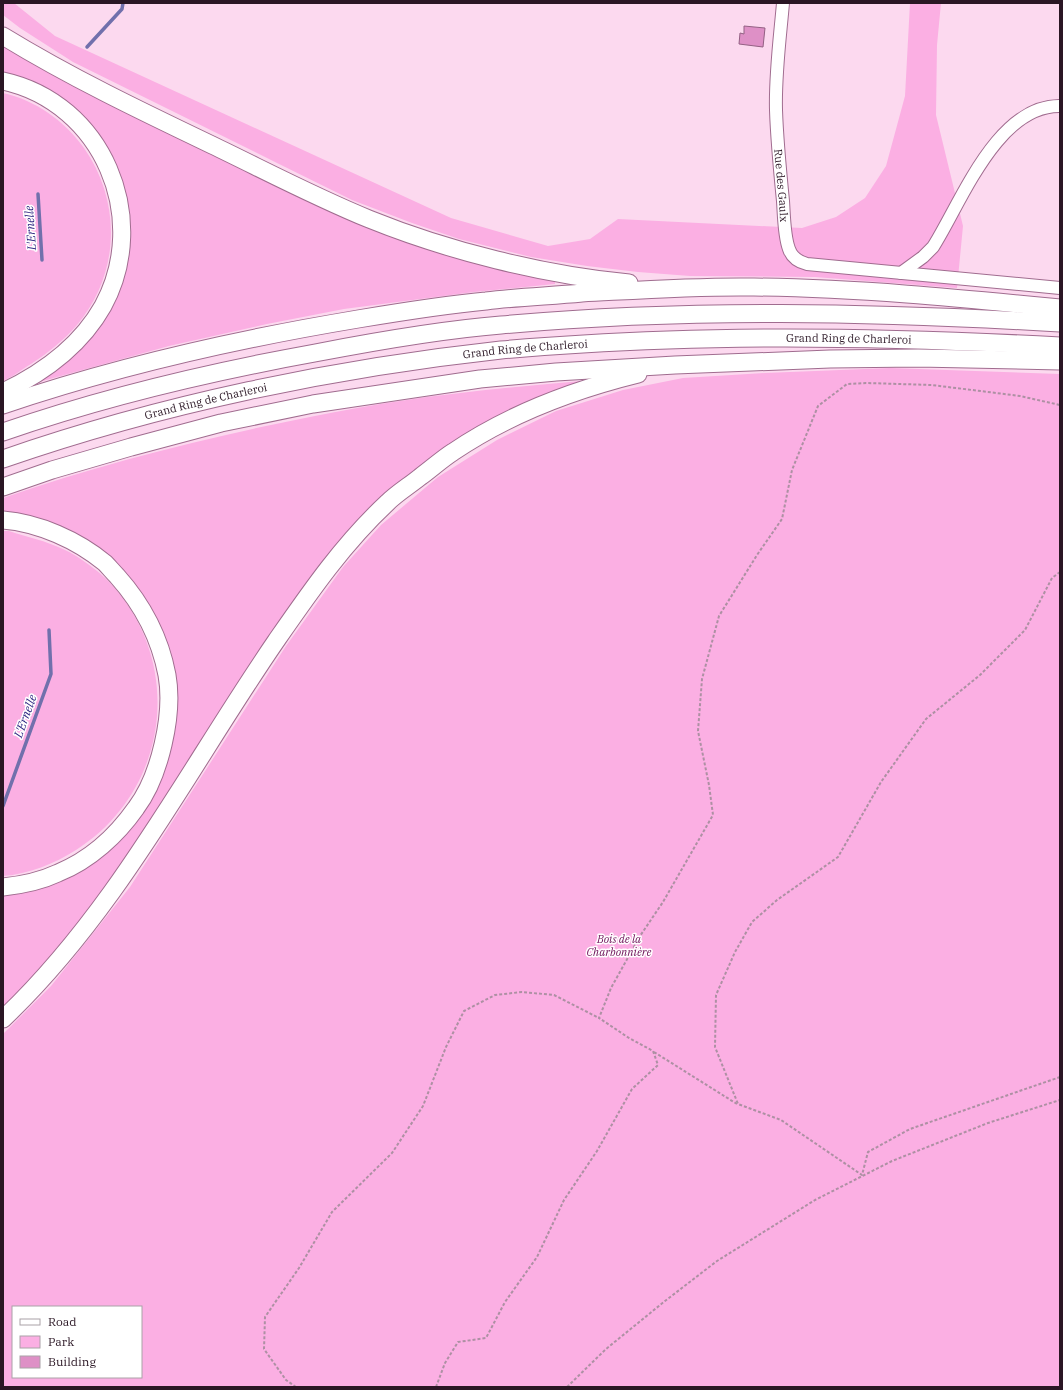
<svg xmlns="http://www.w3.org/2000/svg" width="1063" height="1390" viewBox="0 0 1063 1390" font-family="'IBM Plex Serif',serif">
<rect width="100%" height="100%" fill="#fcd9ef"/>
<g fill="#fbafe3" fill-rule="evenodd">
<polygon points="3,3 14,3 55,36 451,218 548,246 590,239 618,219 802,228 836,217 865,198 886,166 905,96 910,3 941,3 937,45 936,115 963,226 957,288 815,277 690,276 638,272 587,266 531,257 459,239 412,223 352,200 275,162 73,62 20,28 3,15"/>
<polygon points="3,45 346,216 555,280 555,284 474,292 344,309 267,324 169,346 32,384 123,273 106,150 3,75"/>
<path d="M3 93C35 100 65 121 84 148 122 202 120 274 77 325 64 340 48 353 31 364 22 369 13 377 3 381Z"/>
<path d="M890 368 1060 374V1387H3V1034L51 986 130 887 286 646 343 567 381 525 438 477 497 440 556 411 623 390 683 378 765 373ZM13 1307H141V1377H13Z"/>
<path d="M593 380 548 397 366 516 122 869 52 958 3 1009V893L67 877 154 793 169 755 175 720 130 580 3 515V498C89 468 177 445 266 426 328 413 389 401 452 394 499 388 546 384 593 380Z"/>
<path d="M3 531H9C27 537 46 541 63 549 79 556 103 574 114 587 185 669 167 792 76 850 54 864 29 874 3 876Z"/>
</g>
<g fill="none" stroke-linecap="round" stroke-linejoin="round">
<g stroke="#7170ac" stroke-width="3.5">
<polyline points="87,47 122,9 123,3"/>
<polyline points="38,194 42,260"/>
<polyline points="3,806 51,674 49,630"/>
</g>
</g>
<polygon fill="#de90c6" stroke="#936083" points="744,26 765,28 763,47 739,44 740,33 744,34"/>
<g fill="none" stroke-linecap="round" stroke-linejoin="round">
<defs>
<g id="minor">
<path id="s1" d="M783 3C780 38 775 74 776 110 777 140 780 171 783 201 784 215 784 236 789 249 792 258 799 262 807 264L1060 288"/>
<path d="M901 273 923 257 933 247C961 203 997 105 1060 106"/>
</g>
<g id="highway">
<path d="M3 36C70 77 141 111 212 145 264 170 315 197 369 219 448 251 544 275 629 283"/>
<path d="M3 81C103 103 151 218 103 306 81 345 43 373 3 392"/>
<path d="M3 405C118 366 238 339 358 319 400 312 443 305 486 301 518 297 550 296 582 293 640 290 696 286 754 287 856 288 958 298 1060 308"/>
<path d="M3 432C104 397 210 372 315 353 377 341 439 330 501 325 687 308 874 312 1060 323"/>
<path id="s2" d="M3 459C161 404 335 368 501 350 556 345 612 342 668 340 798 335 929 339 1060 346"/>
<polyline points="3,487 52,470 131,447 221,423 313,404 480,379 556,372 675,365 830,359 918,358 1060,361"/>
<path d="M3 520C39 523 77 540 105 563 109 567 113 572 117 576 142 604 160 638 167 675 174 714 160 776 136 808 117 835 90 860 58 873 41 881 22 885 3 887"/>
<path d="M3 1019C117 911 188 769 276 641 310 592 343 544 387 503 397 493 409 486 420 477 431 469 442 459 453 452 509 414 573 390 638 374"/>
</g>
</defs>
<use href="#minor" stroke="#a06c8f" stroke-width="14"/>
<use href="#highway" stroke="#a06c8f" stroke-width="19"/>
<g stroke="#ad90a3" stroke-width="2" stroke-dasharray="3 2" stroke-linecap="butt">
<polyline points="1060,572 1052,578 1025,630 980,675 926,719 881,782 838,857 777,900 752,922 735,952 716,995 715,1047 738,1104 781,1120 862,1175 868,1152 910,1129 1060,1077"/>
<polyline points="654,1052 737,1104"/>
<polyline points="296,1387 286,1380 264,1349 265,1317 299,1268 332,1212 392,1153 423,1106 446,1047 464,1011 495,995 522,992 554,995 599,1018"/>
<polyline points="436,1387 445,1363 458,1342 486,1338 505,1302 537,1257 564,1200 597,1151 632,1089 658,1065 653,1051 629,1038 599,1018 611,988 640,936 663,902 713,815 709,785 698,731 702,679 719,616 757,555 782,519 792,470 818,406 847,384 866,383 932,385 1020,396 1060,405"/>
<polyline points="567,1387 606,1349 665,1301 717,1261 815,1200 892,1161 988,1123 1060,1100"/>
</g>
<use href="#minor" stroke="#fff" stroke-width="12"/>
<use href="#highway" stroke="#fff" stroke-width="17"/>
</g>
<g text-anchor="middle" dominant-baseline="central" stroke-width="3" stroke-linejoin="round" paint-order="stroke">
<g font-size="11" fill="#2a1624" stroke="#fff">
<text stroke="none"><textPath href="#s1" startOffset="183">Rue des Gaulx</textPath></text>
<text stroke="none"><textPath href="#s2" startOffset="859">Grand Ring de Charleroi</textPath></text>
<text stroke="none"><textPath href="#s2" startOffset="535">Grand Ring de Charleroi</textPath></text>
<text stroke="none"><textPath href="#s2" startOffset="211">Grand Ring de Charleroi</textPath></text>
</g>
<g font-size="11" font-style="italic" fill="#6d1058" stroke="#fff">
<text x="619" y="939">Bois de la<tspan x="619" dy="13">Charbonnière</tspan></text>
</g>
<g font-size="12" font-style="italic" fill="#2e2782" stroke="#fff">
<text transform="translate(30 228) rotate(-94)">L'Ernelle</text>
<text transform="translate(25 716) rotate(-70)">L'Ernelle</text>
</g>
</g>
<rect width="1063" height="1390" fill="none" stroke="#2a1624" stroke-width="8"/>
<rect x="12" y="1306" width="130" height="72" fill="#ffffff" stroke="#aaa2a7"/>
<rect x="20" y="1319" width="20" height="6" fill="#ffffff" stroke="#aaa2a7"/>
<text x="48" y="1326" font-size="12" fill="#2a1624">Road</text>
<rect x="20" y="1336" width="20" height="12" fill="#fbafe3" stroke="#aaa2a7"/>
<text x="48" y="1346" font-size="12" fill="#2a1624">Park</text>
<rect x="20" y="1356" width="20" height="12" fill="#de90c6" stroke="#aaa2a7"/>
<text x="48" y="1366" font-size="12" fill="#2a1624">Building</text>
</svg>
